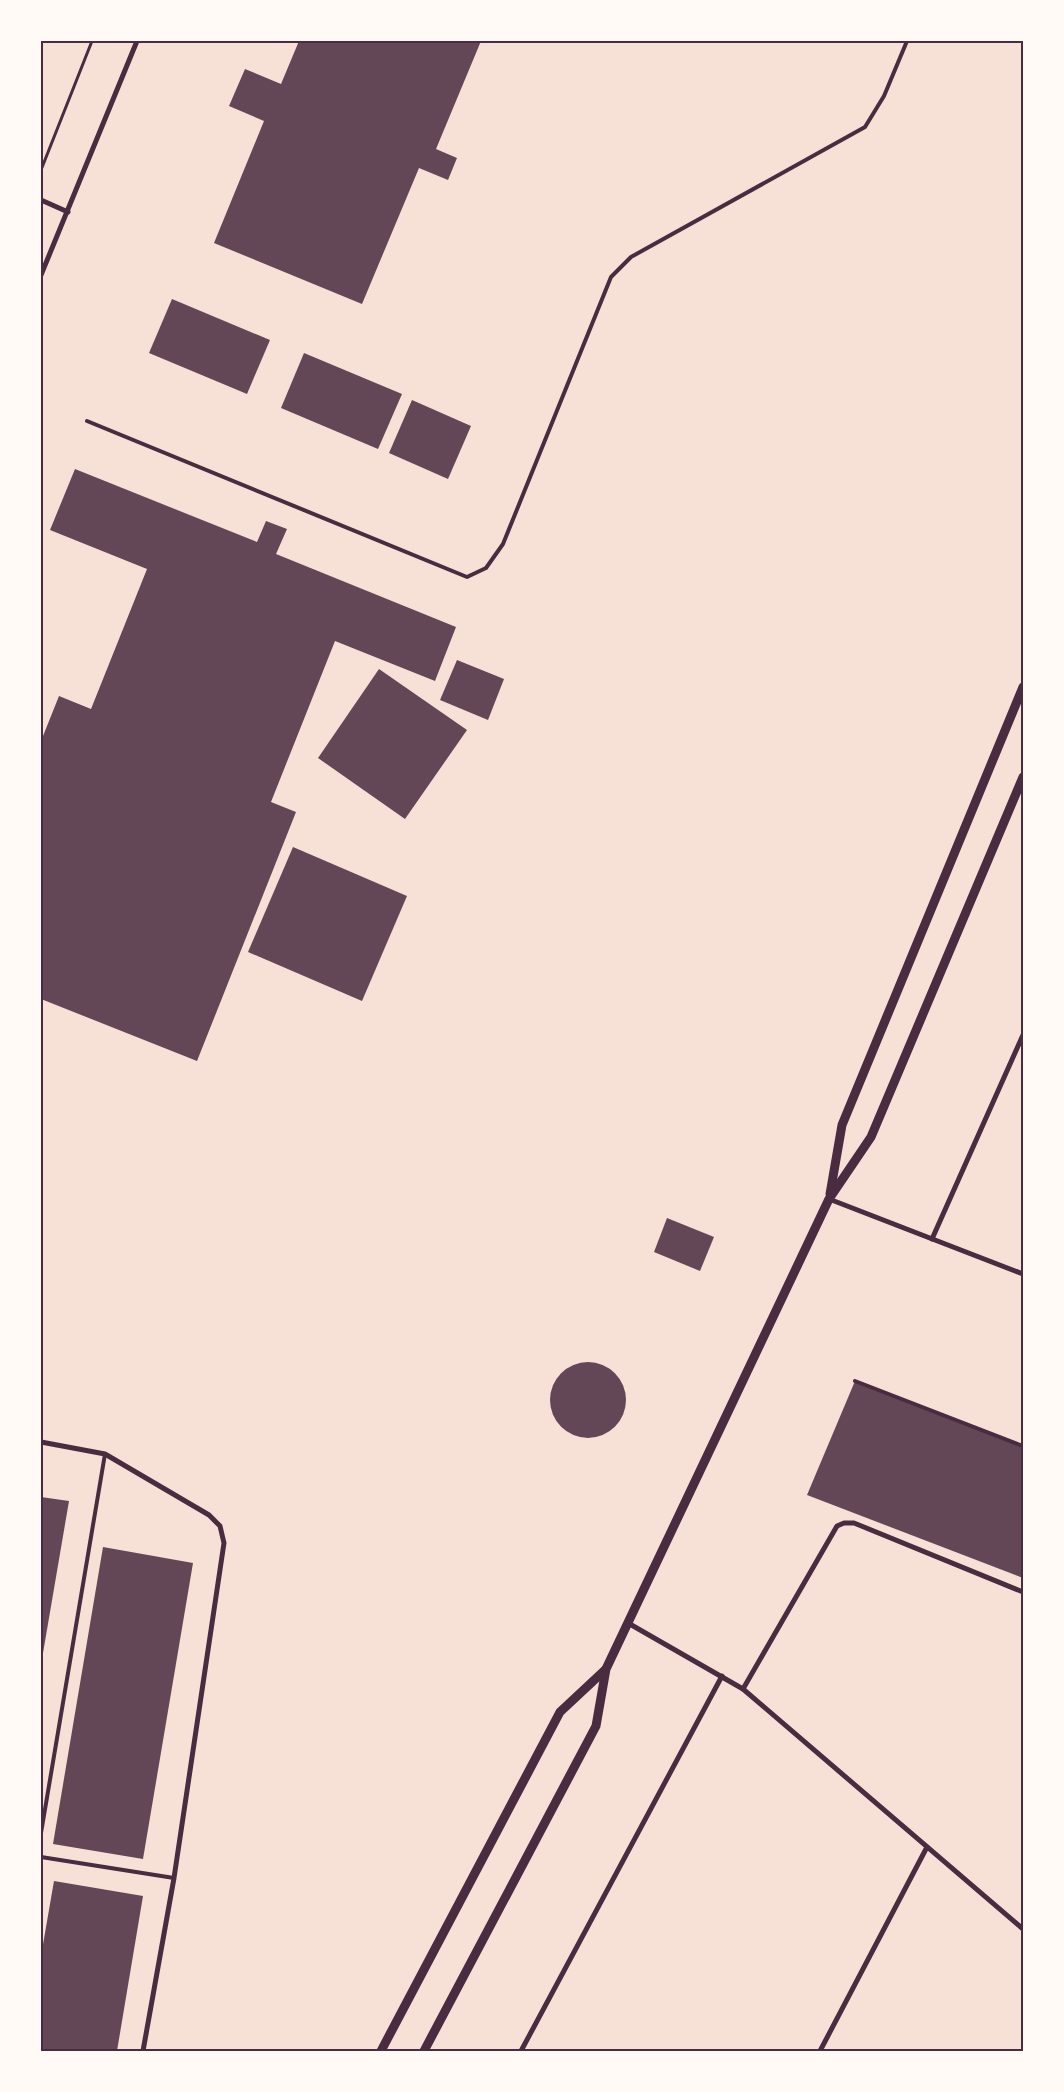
<svg xmlns="http://www.w3.org/2000/svg" width="1064" height="2092" viewBox="0 0 1064 2092" font-family="'PT Sans',sans-serif">
<rect width="100%" height="100%" fill="#f7e1d7"/>
<g fill="#644757">
<polygon points="299,41 481,41 436,149 457,158 448,180 419,168 362,304 214,243 264,121 229,106 245,69 281,84"/>
<polygon points="172,299 270,340 247,394 149,353"/>
<polygon points="304,353 402,394 378,449 281,408"/>
<polygon points="412,400 471,426 448,479 389,453"/>
<polygon points="75,469 257,542 266,521 287,529 276,554 456,627 435,681 335,641 271,802 296,812 197,1061 41,999 41,741 59,696 91,709 147,569 50,530"/>
<polygon points="457,660 504,679 488,720 440,700"/>
<polygon points="379,669 467,730 405,819 318,758"/>
<polygon points="293,847 407,896 362,1001 248,952"/>
<polygon points="667,1218 714,1237 700,1271 654,1252"/>
<circle cx="588" cy="1400" r="38"/>
<polygon points="855,1381 1023,1446 1023,1578 807,1495"/>
<polygon points="41,1497 69,1501 42,1659 41,1659"/>
<polygon points="103,1547 193,1563 143,1859 53,1844"/>
<polygon points="54,1881 143,1896 117,2051 41,2051 41,1956"/>
</g>
<g fill="none" stroke-linecap="round" stroke-linejoin="round">
<polyline stroke="#4a2c40" stroke-width="3" points="41,170 92,41"/>
<g stroke="#4a2c40" stroke-width="4">
<polyline points="87,421 467,577 486,568 503,544 611,277 631,257 865,127 884,96 907,41"/>
<polyline points="855,1381 1023,1446"/>
<polyline points="41,1833 105,1454"/>
<polyline points="41,1857 174,1878"/>
</g>
<g stroke="#4a2c40" stroke-width="5">
<polyline points="41,200 68,212"/>
<polyline points="41,275 137,41"/>
<polyline points="829,1199 1023,1274"/>
<polyline points="932,1239 1023,1035"/>
<polyline points="41,1442 105,1454 209,1515 220,1526 224,1543 174,1878 143,2051"/>
<polyline points="628,1623 743,1689 1023,1929"/>
<polyline points="743,1689 837,1526 844,1523 854,1523 1023,1592"/>
<polyline points="521,2051 722,1676"/>
<polyline points="820,2051 927,1847"/>
</g>
<g stroke="#4a2c40" stroke-width="9">
<polyline points="830,1194 842,1125 1023,687"/>
<polyline points="381,2051 560,1712 605,1670"/>
<polyline points="424,2051 596,1726 606,1669 829,1199 871,1137 1023,777"/>
</g>
</g>
<rect width="1064" height="2092" fill="none" stroke="#fffaf5" stroke-width="85"/>
<rect x="42" y="42" width="980" height="2008" fill="none" stroke="#4a2c40" stroke-width="2"/>
</svg>
